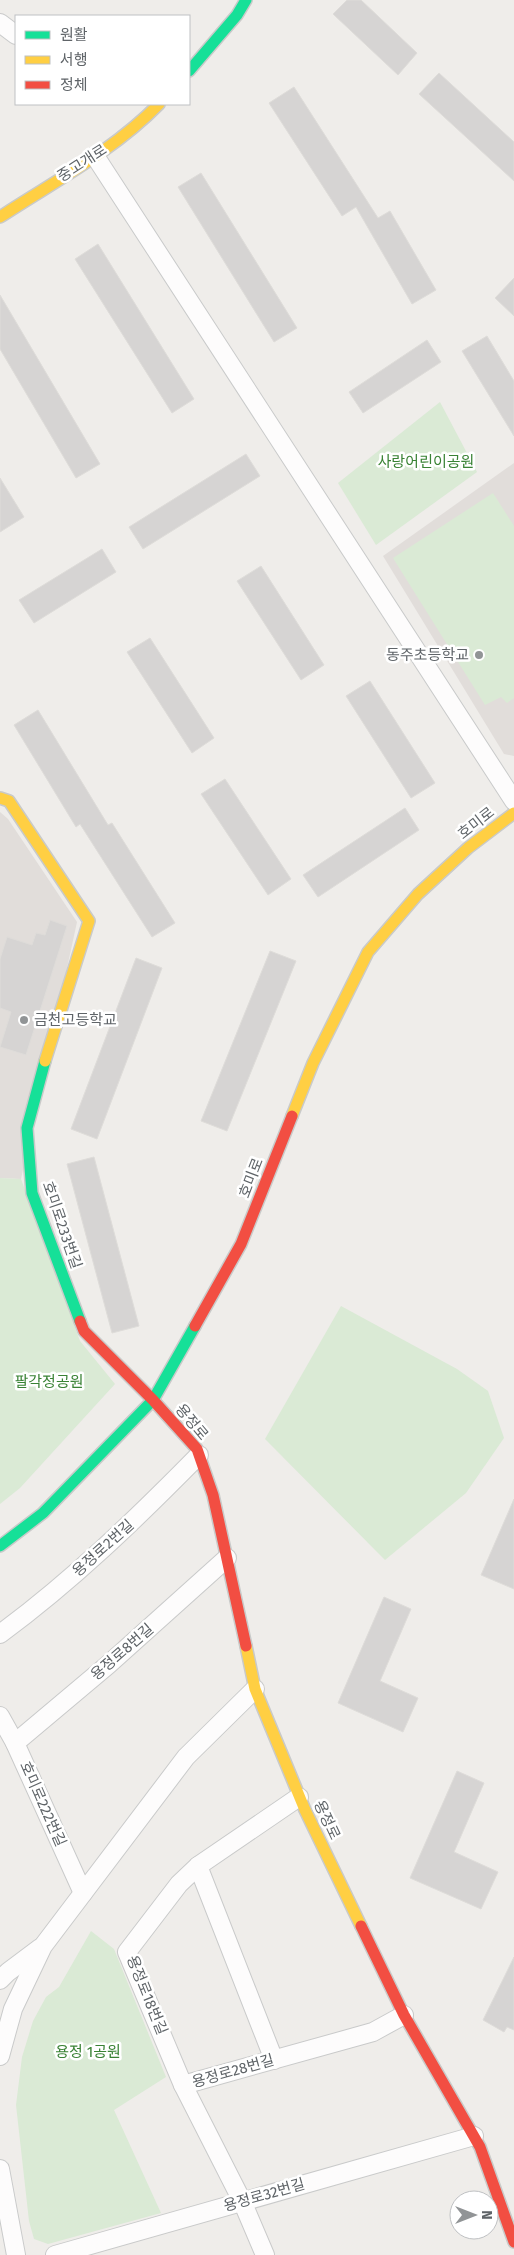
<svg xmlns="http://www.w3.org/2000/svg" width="514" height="2255" viewBox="0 0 514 2255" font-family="'Fira Sans','Noto Sans KR',sans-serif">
<rect width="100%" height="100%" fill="#efedea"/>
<g fill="#e1ddda">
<polygon points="514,463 514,756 504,754 383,556"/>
<polygon points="0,812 8,819 77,922 21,1179 0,1178"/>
</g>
<g fill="#daead5">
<polygon points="440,402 477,472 376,545 338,483"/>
<polygon points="493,493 514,526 514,698 507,703 501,697 485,705 393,558"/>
<polygon points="0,1178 21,1179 80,1341 115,1384 20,1488 0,1504"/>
<polygon points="341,1306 457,1369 488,1391 504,1438 466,1493 385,1560 265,1439"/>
<polygon points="91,1931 114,1949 166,2077 114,2110 161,2213 48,2244 34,2239 29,2221 16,2105 22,2057 33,2021 46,1997 59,1987"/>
</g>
<g fill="#d6d4d3" stroke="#dedcd9">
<polygon points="347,0 361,0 417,53 398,75 333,14"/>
<polygon points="439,73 514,142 514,181 419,94"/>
<polygon points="294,87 378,218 390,211 436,290 412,304 356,207 342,216 269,103"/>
<polygon points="201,173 297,328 274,342 178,187"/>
<polygon points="98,244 194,399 172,413 75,259"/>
<polygon points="514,278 514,316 495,298"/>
<polygon points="0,295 100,464 76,478 0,349"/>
<polygon points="487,336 514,381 514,436 462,351"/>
<polygon points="427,340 441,362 363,413 349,392"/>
<polygon points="246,454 260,476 143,549 129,527"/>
<polygon points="0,478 24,517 0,532"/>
<polygon points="102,549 116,572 34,623 19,600"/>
<polygon points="261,566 324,665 301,680 237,581"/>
<polygon points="150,638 214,738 192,753 127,652"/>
<polygon points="370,681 435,783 411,798 346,696"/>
<polygon points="38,710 108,825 112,823 175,923 152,937 80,824 76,827 14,725"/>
<polygon points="225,779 291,879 268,895 201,794"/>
<polygon points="405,808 419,830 318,897 303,875"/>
<polygon points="50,920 67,926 26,1055 0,1047 11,1012 0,1008 0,959 7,937 32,945 36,933 45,935"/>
<polygon points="270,951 296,961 227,1131 201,1121"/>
<polygon points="136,958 162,968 97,1139 71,1129"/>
<polygon points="94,1157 139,1326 112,1333 67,1164"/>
<polygon points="514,1499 514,1589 481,1575"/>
<polygon points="384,1597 411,1609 380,1681 418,1698 403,1732 338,1703"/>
<polygon points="457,1771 484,1783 454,1852 498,1872 481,1909 410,1878"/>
<polygon points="514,1957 514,2030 507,2027 504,2032 483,2020"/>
</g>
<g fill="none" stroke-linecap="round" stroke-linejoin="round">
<defs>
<g id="street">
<polyline points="0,23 16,35"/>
<polyline points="95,156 514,801"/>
<path d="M0 1634C72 1581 136 1519 199 1455"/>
<polyline points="0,1716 15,1743 83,1893"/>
<polyline points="15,1743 109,1664 227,1558"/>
<polyline points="198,1866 274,2060"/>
<polyline points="0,1980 8,1972 40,1948"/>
<polyline points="0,2056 13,2009 43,1946 186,1757 255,1689"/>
<polyline points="183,2085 373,2032 404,2015"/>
<polyline points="0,2169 16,2255"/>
<polyline points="55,2255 474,2136"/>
<polyline points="265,2255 242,2201 183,2085 127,1952 179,1884 198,1866 299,1797"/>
</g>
<g id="fast">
<polyline points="189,71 237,15 246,0"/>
<polyline points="45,1061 27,1128 32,1193 80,1321"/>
<polyline points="0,1546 43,1513 153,1400 195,1326"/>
</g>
<g id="slow">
<path d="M0 217C55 181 113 151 159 104"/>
<polyline points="0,798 9,801 89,921 45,1061"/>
<polyline points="292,1116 313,1063 368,952 418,894 468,848 514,813"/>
<polyline points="246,1646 255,1689 305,1810 361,1926"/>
</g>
<g id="jam">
<polyline points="80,1321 84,1331 153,1400 197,1449 213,1495 246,1646"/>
<polyline points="195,1326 241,1244 292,1116"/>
<polyline points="361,1926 404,2015 480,2147 514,2242"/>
</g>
</defs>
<use href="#street" stroke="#c9caca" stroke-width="20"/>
<use href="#fast" stroke="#c9cac9" stroke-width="14"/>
<use href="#slow" stroke="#c9cac9" stroke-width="14"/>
<use href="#jam" stroke="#c9cac9" stroke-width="14"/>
<use href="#street" stroke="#fdfcfc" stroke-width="18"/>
<use href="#fast" stroke="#16e098" stroke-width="11"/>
<use href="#slow" stroke="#ffcf43" stroke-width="11"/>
<use href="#jam" stroke="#f24e42" stroke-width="11"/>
</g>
<g fill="#919496" stroke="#fff" stroke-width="2">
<circle cx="479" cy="655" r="5"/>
<circle cx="24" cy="1020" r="5"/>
</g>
<g text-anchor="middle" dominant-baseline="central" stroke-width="5" stroke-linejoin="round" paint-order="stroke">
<g font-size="15" fill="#5f6468" stroke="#fff">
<text transform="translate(82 163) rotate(-33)">중고개로</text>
<text transform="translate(476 823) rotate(-38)">호미로</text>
<text transform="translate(251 1178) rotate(-69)">호미로</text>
<text transform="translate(62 1225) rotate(71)">호미로233번길</text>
<text transform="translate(192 1422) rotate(50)">용정로</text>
<text transform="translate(103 1548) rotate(-42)">용정로2번길</text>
<text transform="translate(122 1652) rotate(-41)">용정로8번길</text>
<text transform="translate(43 1804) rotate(66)">호미로222번길</text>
<text transform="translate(327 1820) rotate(65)">용정로</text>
<text transform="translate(147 1995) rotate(68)">용정로18번길</text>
<text transform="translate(233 2071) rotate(-16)">용정로28번길</text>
<text transform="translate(264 2195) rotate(-16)">용정로32번길</text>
</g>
<g font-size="15" fill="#398234" stroke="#fff">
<text x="426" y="462">사랑어린이공원</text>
<text x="49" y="1382">팔각정공원</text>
<text x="88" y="2052">용정 1공원</text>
</g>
<g font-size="15" fill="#5f6468" stroke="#fff" text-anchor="end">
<text x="469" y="655">동주초등학교</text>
<text x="34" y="1020" text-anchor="start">금천고등학교</text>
</g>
</g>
<rect x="15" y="15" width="175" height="90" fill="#ffffff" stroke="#bfc1c3"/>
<rect x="25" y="31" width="25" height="8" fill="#16e098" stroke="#bfc1c3"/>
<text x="60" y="40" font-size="15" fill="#5f6468">원활</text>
<rect x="25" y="56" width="25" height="8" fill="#ffcf43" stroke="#bfc1c3"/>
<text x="60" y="65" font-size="15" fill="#5f6468">서행</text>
<rect x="25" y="81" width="25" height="8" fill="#f24e42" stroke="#bfc1c3"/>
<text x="60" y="90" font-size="15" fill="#5f6468">정체</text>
<g transform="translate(474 2215) rotate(90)"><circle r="24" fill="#ffffff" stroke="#bfc1c3"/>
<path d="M0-4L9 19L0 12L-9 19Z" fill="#919496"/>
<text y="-8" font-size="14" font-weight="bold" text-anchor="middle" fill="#5f6468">N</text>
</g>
</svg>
